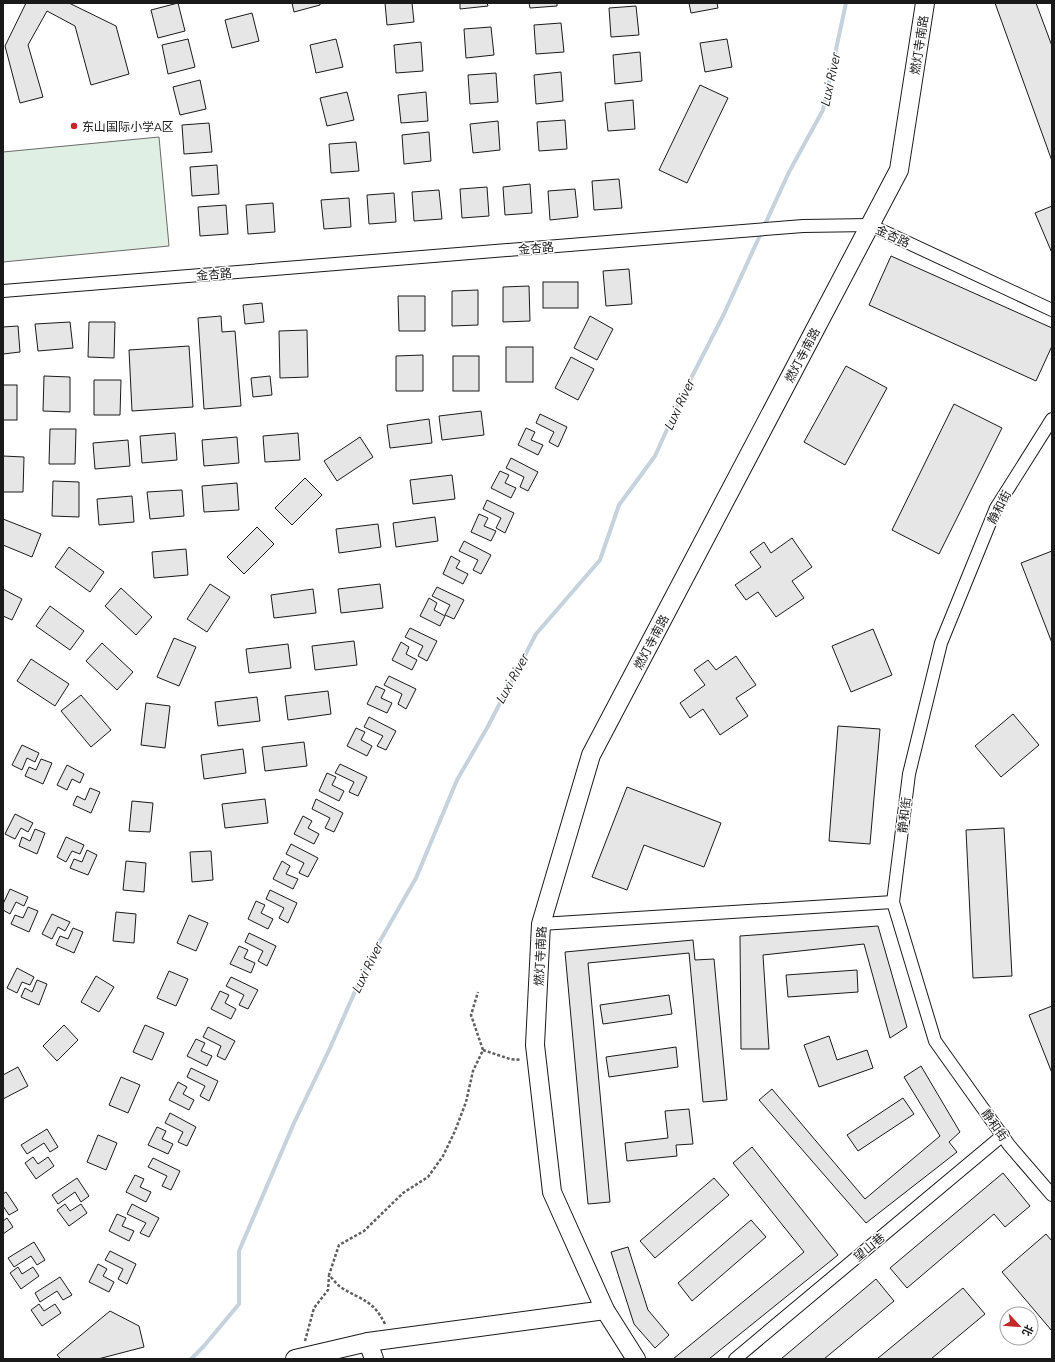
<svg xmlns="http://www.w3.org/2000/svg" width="1055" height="1362" viewBox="0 0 1055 1362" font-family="Ubuntu,'Noto Sans SC',sans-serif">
<rect width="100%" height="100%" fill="#fff"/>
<polygon fill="#e0efe3" stroke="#6a6a6a" points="159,137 169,246 3,262 3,152"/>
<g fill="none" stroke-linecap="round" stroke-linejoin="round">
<polyline stroke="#c6d2dc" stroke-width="4" points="191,1359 204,1346 239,1304 239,1251 294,1123 330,1048 368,962 416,878 457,780 487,728 536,634 600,560 619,505 655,456 683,394 723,316 789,172 823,110 846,3"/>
</g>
<g fill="#e6e6e6" stroke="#1a1a1a">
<polygon points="26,3 69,3 116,26 129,74 91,85 75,26 47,11 28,45 43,97 20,103 5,46"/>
<polygon points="178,3 185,31 158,38 151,10"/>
<polygon points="292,3 320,3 320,5 294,12"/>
<polygon points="385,3 412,3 414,22 387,25"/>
<polygon points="460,3 487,3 488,6 460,9"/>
<polygon points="529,3 557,3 557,6 530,8"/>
<polygon points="689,3 717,3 718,8 691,13"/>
<polygon points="995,3 1036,3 1052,46 1052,161"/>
<polygon points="636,6 639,35 611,37 609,8"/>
<polygon points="252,13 259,41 232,48 225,20"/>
<polygon points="561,23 564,52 536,54 534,25"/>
<polygon points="491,27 494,55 466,58 464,29"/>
<polygon points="188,39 195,67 168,74 162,45"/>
<polygon points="336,39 343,67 316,73 310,45"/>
<polygon points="727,39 732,67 705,72 700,43"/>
<polygon points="421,42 423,71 396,73 394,45"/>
<polygon points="640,52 642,81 615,84 613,55"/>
<polygon points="561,72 563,101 536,104 534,75"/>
<polygon points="496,73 498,102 470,104 468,75"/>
<polygon points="200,80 206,109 180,115 173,87"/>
<polygon points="700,85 728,98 687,183 659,170"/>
<polygon points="347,92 354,120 327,126 320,98"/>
<polygon points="426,92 428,121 401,123 398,95"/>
<polygon points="633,100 635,129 608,131 605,103"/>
<polygon points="565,120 567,149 539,151 537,122"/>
<polygon points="498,121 500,150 473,153 470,124"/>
<polygon points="209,123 212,152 184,154 182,125"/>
<polygon points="429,132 431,161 404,164 402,135"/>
<polygon points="356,142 359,171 331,173 329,144"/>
<polygon points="217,165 219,194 192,196 190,167"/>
<polygon points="619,179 622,208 594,210 592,181"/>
<polygon points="530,184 532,213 505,215 503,187"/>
<polygon points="487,187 489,216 462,218 460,189"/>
<polygon points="575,189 578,217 550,220 548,191"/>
<polygon points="439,190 442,219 414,221 412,192"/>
<polygon points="394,193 396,222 369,224 367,195"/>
<polygon points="349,198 351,227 324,229 321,200"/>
<polygon points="273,203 275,232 248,234 246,205"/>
<polygon points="226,205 228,234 200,236 198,207"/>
<polygon points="1052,206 1052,253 1035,213"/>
<polygon points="891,256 1052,328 1052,346 1036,381 869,305"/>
<polygon points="629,269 632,304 606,306 603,271"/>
<rect x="543" y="282" width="35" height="26"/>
<polygon points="529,286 530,321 503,322 503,287"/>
<polygon points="478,290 478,325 452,326 452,291"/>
<polygon points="398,296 425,296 425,331 399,331"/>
<polygon points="262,303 264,322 245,324 243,305"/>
<polygon points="221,316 222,332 235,331 241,406 204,409 198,318"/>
<polygon points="590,316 613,329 597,360 574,348"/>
<polygon points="70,322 73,348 38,351 35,324"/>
<polygon points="89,322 115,322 114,358 88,357"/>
<polygon points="18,326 20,352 3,354 3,327"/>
<polygon points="307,330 308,377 280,378 279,331"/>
<polygon points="189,346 193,407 132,411 129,350"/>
<rect x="506" y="347" width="27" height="35"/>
<polygon points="423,355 423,391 396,391 396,356"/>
<rect x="453" y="356" width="26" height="35"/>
<polygon points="571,357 594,369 578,400 555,388"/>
<polygon points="846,366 887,388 845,465 804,442"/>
<polygon points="44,376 70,377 70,412 43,411"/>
<polygon points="270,376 272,395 253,397 251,378"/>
<polygon points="94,380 121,380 120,415 94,415"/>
<rect x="3" y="385" width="14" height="35"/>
<polygon points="954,404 1002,428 939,554 892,530"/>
<polygon points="481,411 484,435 442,440 439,416"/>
<polygon points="540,414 567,427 558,447 549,442 554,432 536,423"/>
<polygon points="429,419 432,443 390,448 387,425"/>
<polygon points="526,428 535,432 531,440 543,445 538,455 518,445"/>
<polygon points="50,429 76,429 75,464 49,464"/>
<polygon points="175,433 177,460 142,463 140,436"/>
<polygon points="298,433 300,460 265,462 263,436"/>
<polygon points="237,437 239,463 204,466 202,440"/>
<polygon points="360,437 373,457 337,481 324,461"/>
<polygon points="128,440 130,466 95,469 93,443"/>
<polygon points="3,456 24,457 23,492 3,492"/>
<polygon points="511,458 538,472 528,491 520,487 524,477 506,468"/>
<polygon points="500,471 509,475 505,483 516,488 511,498 491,488"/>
<polygon points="452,475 455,499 413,504 410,480"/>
<polygon points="305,478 322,495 292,525 275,508"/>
<polygon points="53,481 79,482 79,517 52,516"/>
<polygon points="237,483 239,510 204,512 202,486"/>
<polygon points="182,490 184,516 150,519 147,492"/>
<polygon points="132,496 134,522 99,525 97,499"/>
<polygon points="487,500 514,513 505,533 496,528 501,518 483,509"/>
<polygon points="479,514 488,518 484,526 496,531 491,541 471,532"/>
<polygon points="435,517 438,541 396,547 393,523"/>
<polygon points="3,519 41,534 32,557 3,545"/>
<polygon points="378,524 381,547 339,553 336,529"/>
<polygon points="257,527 274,544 244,574 227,557"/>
<polygon points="792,538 812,567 792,581 804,598 776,617 758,592 746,600 735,585 761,567 750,552 764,542 771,553"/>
<polygon points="464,541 491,555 481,574 473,570 478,560 459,551"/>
<polygon points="69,547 104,572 90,592 55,567"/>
<polygon points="186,549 188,575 154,578 152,552"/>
<polygon points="1052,551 1052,643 1021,563"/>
<polygon points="451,556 460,561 456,568 468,574 463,584 443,574"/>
<polygon points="210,584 230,597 207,632 187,619"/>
<polygon points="380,584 383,608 341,613 338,589"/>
<polygon points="437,587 464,600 454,619 445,615 450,605 432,596"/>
<polygon points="121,588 152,617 136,635 105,606"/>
<polygon points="3,589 22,599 12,620 3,616"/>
<polygon points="313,589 316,613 274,618 271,595"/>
<polygon points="429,598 437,603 434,610 445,616 440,626 420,616"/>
<polygon points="50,606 84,631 70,650 36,626"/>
<polygon points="410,628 437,641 427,661 418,656 423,646 405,637"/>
<polygon points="873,629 892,675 851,692 832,646"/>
<polygon points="174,638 196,647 179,686 157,677"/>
<polygon points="354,641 357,665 315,670 312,646"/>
<polygon points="401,642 409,647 406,654 417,660 412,670 392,660"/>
<polygon points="102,643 133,672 117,690 86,661"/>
<polygon points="288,644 291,668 249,673 246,649"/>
<polygon points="736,656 756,685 736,698 748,716 720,735 703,709 690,718 680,703 705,685 694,670 708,660 716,670"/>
<polygon points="31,659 69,684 55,706 17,681"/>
<polygon points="389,676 416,689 406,709 398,704 402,694 384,685"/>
<polygon points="376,686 385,690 381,698 392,703 387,713 367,704"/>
<polygon points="328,691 331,714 288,720 285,696"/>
<polygon points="81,695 111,730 91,747 61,711"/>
<polygon points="257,697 260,721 218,726 215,702"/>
<polygon points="146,703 170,706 165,748 141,745"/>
<polygon points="1013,714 1039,745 1001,777 975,746"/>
<polygon points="369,717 396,731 386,750 377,746 383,736 364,727"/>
<polygon points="838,726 880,729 870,844 829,841"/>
<polygon points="356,728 365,732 361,740 372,746 367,756 347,746"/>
<polygon points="304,742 307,766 265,771 262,747"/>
<polygon points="22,745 39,753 35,762 27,758 22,770 12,765"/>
<polygon points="243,749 246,773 204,779 201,755"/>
<polygon points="41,759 52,763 43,784 25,776 29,767 36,770"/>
<polygon points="340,764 367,777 358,796 349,792 354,782 335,773"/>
<polygon points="67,765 84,774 80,783 72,779 67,790 57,785"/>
<polygon points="327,773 336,777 332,785 344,791 339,801 319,791"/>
<polygon points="627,787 721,823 704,867 644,845 627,890 592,877"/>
<polygon points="90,788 100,792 91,813 73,805 77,796 85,800"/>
<polygon points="265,799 268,823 225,828 222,804"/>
<polygon points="316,799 343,813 334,832 325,828 330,818 312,809"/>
<polygon points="132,801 153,803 150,832 129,831"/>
<polygon points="15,814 33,823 28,832 21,828 15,839 5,834"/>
<polygon points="303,816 312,821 308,828 319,834 314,844 294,834"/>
<polygon points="1004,828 1012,976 973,978 966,830"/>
<polygon points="35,829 45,833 37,854 19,846 22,837 30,841"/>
<polygon points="66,837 84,845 80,854 72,851 66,862 57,857"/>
<polygon points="291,844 318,858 308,877 299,873 304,863 286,854"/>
<polygon points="87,850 97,855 88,875 70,868 74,859 82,862"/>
<polygon points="211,851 213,880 192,882 190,852"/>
<polygon points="126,861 146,863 144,892 123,890"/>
<polygon points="282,861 290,866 286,874 298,879 293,889 273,879"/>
<polygon points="10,889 28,897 24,906 16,902 10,914 3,910 3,904"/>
<polygon points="270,890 297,903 288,923 279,918 284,908 266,899"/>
<polygon points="256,901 265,905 261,913 273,919 268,929 248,919"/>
<polygon points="28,907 38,911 29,932 11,924 15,915 23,918"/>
<polygon points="116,912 136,914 134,943 113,941"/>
<polygon points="52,914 70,922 65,931 58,927 52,939 42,934"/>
<polygon points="189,915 208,923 196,951 177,943"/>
<polygon points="878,926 907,1027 890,1038 864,944 763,955 769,1049 741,1049 740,936"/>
<polygon points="73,928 83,932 74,953 56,945 60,936 68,939"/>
<polygon points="249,933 276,946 267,966 258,961 263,951 245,942"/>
<polygon points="693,940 695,960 714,959 727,1100 703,1102 689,953 588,963 610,1202 588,1204 565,952"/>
<polygon points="239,946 248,950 244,958 255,963 251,973 230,964"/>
<polygon points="17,968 34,977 30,985 22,982 17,993 7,988"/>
<polygon points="857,970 858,992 788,997 786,975"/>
<polygon points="169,971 188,979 176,1006 157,998"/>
<polygon points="96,976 114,987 99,1012 81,1002"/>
<polygon points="231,977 258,990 248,1009 239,1005 244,995 226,986"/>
<polygon points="37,980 47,984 39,1005 21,997 25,988 32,992"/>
<polygon points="220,991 229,995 225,1003 236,1009 231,1019 211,1009"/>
<polygon points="669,995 672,1014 603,1024 600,1005"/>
<polygon points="1052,1006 1052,1073 1029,1015"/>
<polygon points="64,1025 78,1040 57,1061 43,1046"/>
<polygon points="145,1025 164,1033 152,1060 133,1052"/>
<polygon points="208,1027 235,1041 225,1060 217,1056 221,1046 203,1037"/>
<polygon points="829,1036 837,1060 867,1050 873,1068 819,1087 804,1045"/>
<polygon points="196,1039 205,1043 201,1051 212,1056 207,1066 187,1056"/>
<polygon points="676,1047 678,1067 609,1077 606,1057"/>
<polygon points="921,1066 960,1132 949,1142 957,1152 866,1223 759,1100 772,1089 865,1199 940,1136 904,1077"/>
<polygon points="18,1067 28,1086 3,1099 3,1075"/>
<polygon points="191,1068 218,1081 209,1101 200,1096 205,1086 187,1077"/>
<polygon points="121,1077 140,1085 128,1113 109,1105"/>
<polygon points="178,1082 187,1087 183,1094 194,1100 189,1110 169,1100"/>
<polygon points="903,1098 914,1114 858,1151 847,1135"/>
<polygon points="689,1109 693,1144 676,1145 677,1156 627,1161 625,1143 668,1138 665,1111"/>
<polygon points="170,1113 196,1127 187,1146 178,1142 183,1132 165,1123"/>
<polygon points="157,1127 166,1131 162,1139 173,1144 168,1154 148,1145"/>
<polygon points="47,1129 58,1147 50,1152 44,1143 27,1154 21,1145"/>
<polygon points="98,1135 117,1143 106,1170 87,1162"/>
<polygon points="752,1147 838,1255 709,1359 673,1359 804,1252 733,1163"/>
<polygon points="33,1157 38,1164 48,1157 54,1166 36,1179 25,1163"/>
<polygon points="153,1158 180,1171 171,1190 162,1186 167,1176 148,1167"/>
<polygon points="1003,1173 1030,1206 1005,1227 994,1214 907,1288 890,1268"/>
<polygon points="135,1175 144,1179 140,1187 151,1192 146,1202 126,1192"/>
<polygon points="77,1178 89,1196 81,1202 75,1192 58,1204 52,1195"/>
<polygon points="714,1178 729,1195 655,1258 640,1241"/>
<polygon points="6,1192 18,1210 9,1215 3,1206 3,1194"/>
<polygon points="65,1204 70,1211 81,1204 87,1213 69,1226 57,1210"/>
<polygon points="132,1204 159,1218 149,1237 140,1233 146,1223 127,1214"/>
<polygon points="117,1214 126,1218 122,1226 134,1231 129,1241 109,1231"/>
<polygon points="7,1218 13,1227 3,1234 3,1221"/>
<polygon points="751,1220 766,1237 692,1301 678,1283"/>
<polygon points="1046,1234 1052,1241 1052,1331 1002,1272"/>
<polygon points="34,1242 45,1260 37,1265 31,1256 14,1267 8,1258"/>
<polygon points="628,1247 648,1310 669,1335 655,1348 634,1324 611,1252"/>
<polygon points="110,1251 136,1264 127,1284 118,1279 123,1269 105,1260"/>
<polygon points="98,1264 107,1269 103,1276 114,1282 109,1292 89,1282"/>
<polygon points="18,1267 22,1274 33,1267 39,1276 21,1289 10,1273"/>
<polygon points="60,1277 72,1295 63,1300 57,1291 40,1302 35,1293"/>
<polygon points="876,1279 894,1301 824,1359 781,1359"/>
<polygon points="963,1288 985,1314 931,1359 877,1359"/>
<polygon points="39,1304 44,1311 55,1304 61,1313 42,1326 31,1310"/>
<polygon points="110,1311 139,1326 144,1347 98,1359 61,1359 57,1355"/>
</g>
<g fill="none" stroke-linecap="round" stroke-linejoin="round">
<defs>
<g id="street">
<polyline points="3,291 803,226 870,225 1052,310"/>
<polyline points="1052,419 996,508 941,643 909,774 893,902 935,1041 1009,1145 1052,1195"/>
<polyline points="541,924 893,902"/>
<polyline points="735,1359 1003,1135"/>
</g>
<g id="secondary">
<polyline points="368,1342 374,1359"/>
<polyline points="295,1359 368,1342 605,1310"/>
<polyline points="636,1359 605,1310 552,1192 535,1045 541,924 591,755 899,170 925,3"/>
</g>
</defs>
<use href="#street" stroke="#1a1a1a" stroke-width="14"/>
<use href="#secondary" stroke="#1a1a1a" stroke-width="20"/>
<g stroke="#5f5f5f" stroke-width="2.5" stroke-dasharray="3 2" stroke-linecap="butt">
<polyline points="483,1050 510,1059 521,1060"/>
<path d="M385 1324C373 1300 363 1301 342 1288 337 1285 333 1279 329 1275L339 1245 364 1231 403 1193 428 1177 443 1156 455 1131 466 1102 473 1071 483 1050 471 1015 478 992"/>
<polyline points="305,1341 314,1308 328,1290 329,1276"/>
</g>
<use href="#street" stroke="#fff" stroke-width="12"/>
<use href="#secondary" stroke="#fff" stroke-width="18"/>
</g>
<circle fill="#c62828" stroke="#fff" stroke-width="1.5" cx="74" cy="126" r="4"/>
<g text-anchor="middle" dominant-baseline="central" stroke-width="3" stroke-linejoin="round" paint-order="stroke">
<g font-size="12" fill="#1a1a1a" stroke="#fff">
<text transform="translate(919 45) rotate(-81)">燃灯寺南路</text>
<text transform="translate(893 236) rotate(25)">金杏路</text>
<text transform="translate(536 248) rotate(-5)">金杏路</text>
<text transform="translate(214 274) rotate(-5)">金杏路</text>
<text transform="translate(802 355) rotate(-62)">燃灯寺南路</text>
<text transform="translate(999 507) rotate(-62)">静和街</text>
<text transform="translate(651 642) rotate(-62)">燃灯寺南路</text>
<text transform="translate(904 815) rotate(-83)">静和街</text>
<text transform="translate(540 956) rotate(-87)">燃灯寺南路</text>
<text transform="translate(995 1125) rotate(55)">静和街</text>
<text transform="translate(869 1247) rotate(-40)">望山巷</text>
</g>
<g font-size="12" fill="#1a1a1a" stroke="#fff" text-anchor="start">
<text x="82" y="126">东山国际小学A区</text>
</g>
<g font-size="13" font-style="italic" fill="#1a1a1a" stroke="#fff">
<text transform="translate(830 79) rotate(-78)">Luxi River</text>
<text transform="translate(679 404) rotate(-65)">Luxi River</text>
<text transform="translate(512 678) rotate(-61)">Luxi River</text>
<text transform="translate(367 967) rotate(-64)">Luxi River</text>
</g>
</g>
<rect width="1055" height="1362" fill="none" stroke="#1a1a1a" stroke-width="8"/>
<g transform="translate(1019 1326) rotate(116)"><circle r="19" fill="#ffffff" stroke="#a3a3a3"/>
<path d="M0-3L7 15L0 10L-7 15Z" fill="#c62828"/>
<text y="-6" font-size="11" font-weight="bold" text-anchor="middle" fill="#1a1a1a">北</text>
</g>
</svg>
